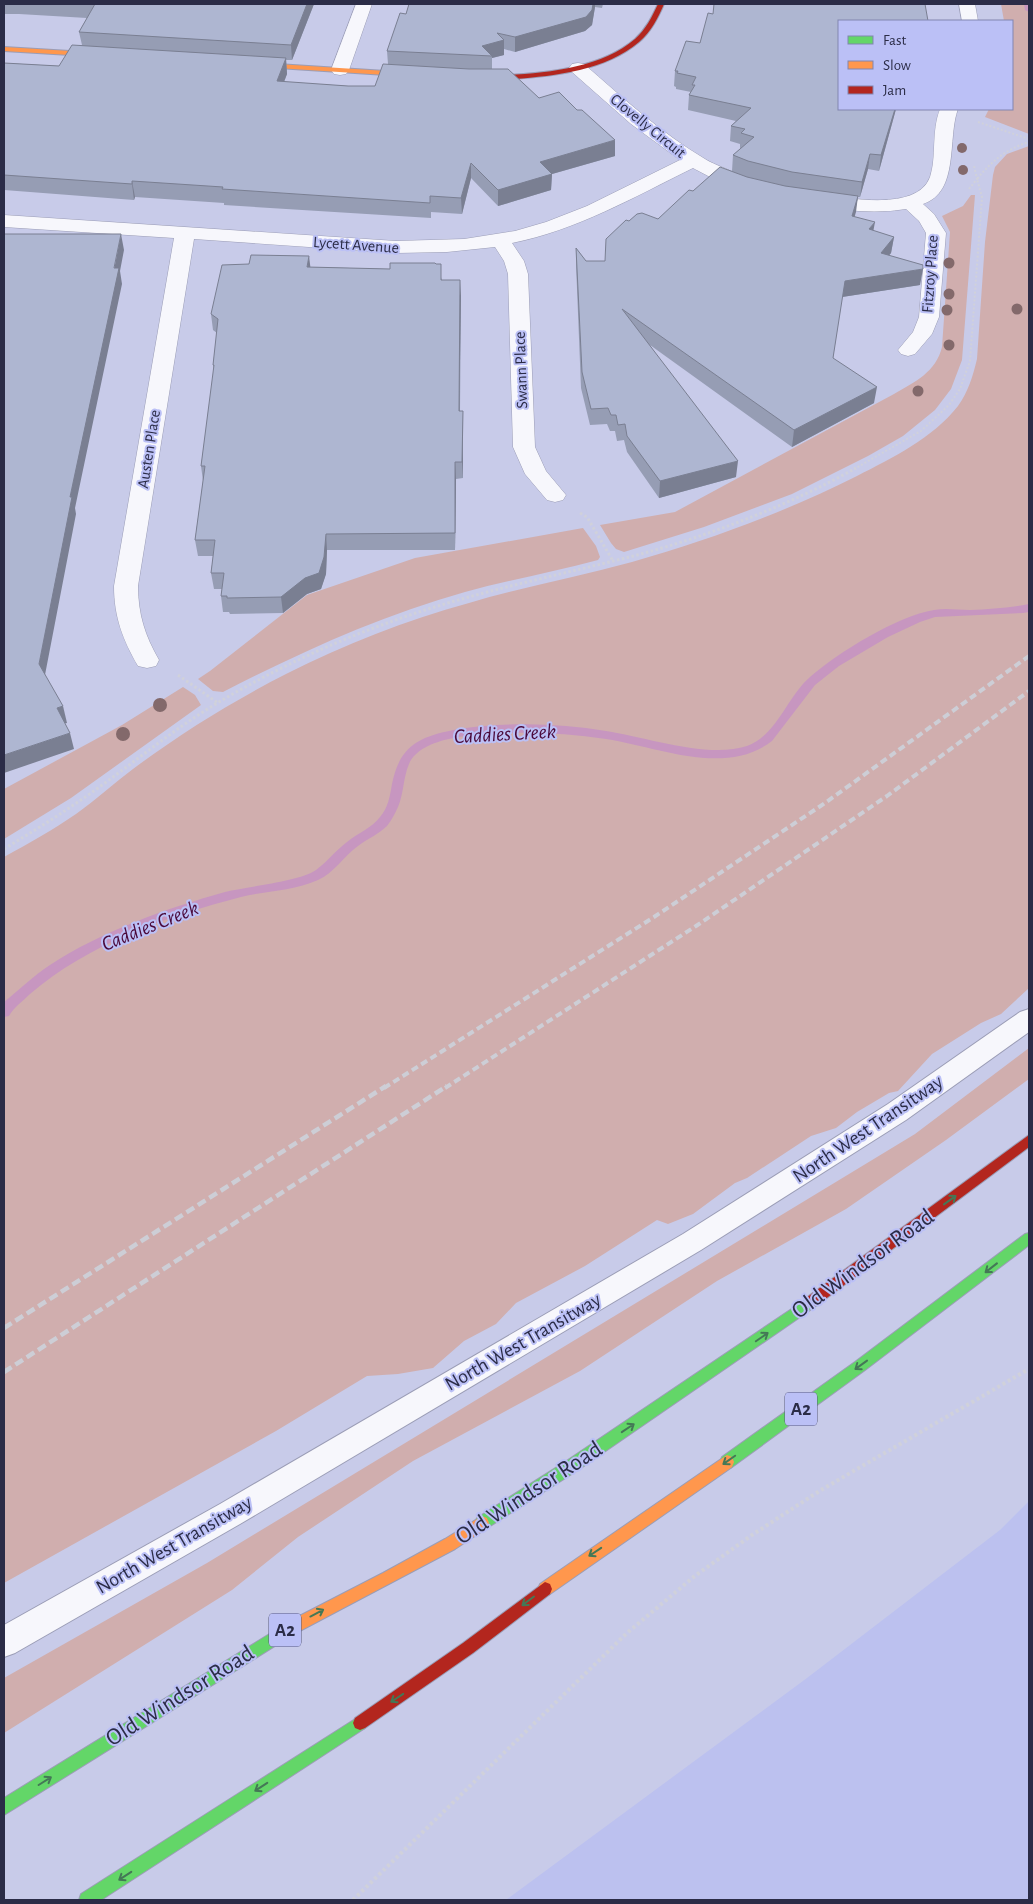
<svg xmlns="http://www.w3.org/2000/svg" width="1033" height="1904" viewBox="0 0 1033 1904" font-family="'Alegreya Sans',sans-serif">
<rect width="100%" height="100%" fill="#c8cbe9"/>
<polygon fill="#bcc1ef" points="1029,1501 1029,1900 506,1900 807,1678 1000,1530"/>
<g fill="#d0aeae">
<polygon points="1001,4 1029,4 1029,134 985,117 989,109 1012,109 1012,21 1004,21"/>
<path d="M1029 146V988L1001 1014 981 1023 932 1054 898 1091 889 1093 857 1112 836 1128 811 1136 747 1178 735 1183 693 1214 668 1224 657 1220 585 1266 516 1303 496 1324 464 1341 433 1368 398 1374 367 1376 276 1431 4 1583V857C29 843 53 830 76 814 96 800 114 783 133 769 181 733 233 701 286 674 344 645 406 620 469 603 523 587 578 577 632 562 710 540 785 512 857 476 892 458 933 438 958 406 968 392 973 376 977 359L985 242 993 175 995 167 1007 154Z"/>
<path d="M971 195H975L962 360 951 389 935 410 903 436 868 456 792 494 704 527 624 552 616 549 611 543 600 525 675 512 894 394C915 382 936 372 942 347L950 232 942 216 963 206Z"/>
<path d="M583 528 596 546 600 557 598 560C554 572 509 580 465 592 380 616 301 652 223 692L213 691 198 679 210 671 307 595 415 558Z"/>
<polygon points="183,687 195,695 201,705 71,798 4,839 4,789 122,725"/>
<polygon points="1029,1048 1029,1079 946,1140 846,1209 717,1281 580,1371 413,1461 298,1537 232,1590 4,1733 4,1678 207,1563 915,1134"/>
</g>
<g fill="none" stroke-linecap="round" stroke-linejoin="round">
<g fill="#c796c0" fill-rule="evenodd">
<polygon points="1024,4 1029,4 1029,12 1025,10"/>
<path d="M1029 604V612L1023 613 935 617 920 622 888 637 839 666 815 685 772 741C725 777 658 747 606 739 573 734 539 732 505 733 478 734 421 736 409 764 403 778 404 793 398 807 395 813 392 820 387 826 379 834 367 839 358 846 344 856 334 873 318 880 294 891 266 891 241 897 168 916 88 944 30 994 23 1001 14 1007 9 1016L4 1017V1002C19 990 33 976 50 965 102 931 165 909 225 892 249 886 298 882 316 870 327 862 336 850 347 842 358 833 372 828 380 817 388 808 390 796 392 784 400 744 421 736 459 729 507 722 558 723 606 731 646 737 708 759 747 746 777 735 787 697 810 677 839 652 897 616 934 610 946 608 958 610 970 610 990 609 1010 608 1029 604Z"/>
</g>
<defs>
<polygon id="lane" points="1029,1009 1029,1032 906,1120 701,1250 240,1524 15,1653 4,1657 4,1625 220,1504 683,1234 888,1104 1020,1012"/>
<g id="street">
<polygon points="356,4 372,4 349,70 346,74 340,75 334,74 331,70"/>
<polygon points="959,4 975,4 978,21 962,21"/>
<path d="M578 63 584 64C623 98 661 133 705 159 716 166 754 179 759 186L757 190C740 194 708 176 693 168 634 197 577 230 512 243L524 261 528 274 535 447 546 471 566 495 563 500 555 502 547 500 525 474 513 447 508 274 504 261 495 247 447 252 396 253 194 239 138 586C138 614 145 636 159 660L156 666 147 668 138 666C123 640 114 617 114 586L174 238 4 227V215L396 241 464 239 515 231 546 222 587 206 680 160 631 124 572 72 569 68 572 64Z"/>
<path d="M940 109H958C947 138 960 192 923 204L934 214 946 233 939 317 932 334 915 354 908 356 901 354 898 350 913 332 919 317 926 233 919 221 906 209C876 214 842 211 812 204L810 200 812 196 819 194C847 198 917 212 930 177 937 156 931 132 940 109Z"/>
</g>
<g id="fast">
<polygon points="1029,1233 1029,1245 865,1370 732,1467 727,1469 722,1467 720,1462 722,1457 855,1362 1025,1234"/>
<polygon points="811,1296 816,1298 817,1302 816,1306 578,1470 487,1528 482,1530 477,1528 475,1523 477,1518 568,1460"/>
<polygon points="289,1622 294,1624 296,1629 294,1634 4,1815 4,1798"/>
<polygon points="360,1716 365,1718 367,1723 365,1728 101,1900 79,1900 81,1894"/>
</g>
<g id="slow">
<polygon points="4,47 103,53 107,55 103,57 4,51"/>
<polygon points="245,62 417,73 421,75 417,77 248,66 244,64"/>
<polygon points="727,1455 732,1457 734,1462 732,1467 550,1594 545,1596 540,1594 538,1589 540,1584"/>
<polygon points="482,1516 487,1518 489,1523 487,1528 455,1549 294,1634 289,1636 284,1634 282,1629 284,1624 383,1573 445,1539"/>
</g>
<g id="jam">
<path d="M658 4H664C658 18 651 32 639 42 606 70 556 76 514 79 504 80 485 84 476 78L480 76C528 75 597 72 635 39 646 29 652 17 658 4Z"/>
<polygon points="1029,1135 1029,1147 816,1306 811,1308 806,1306 805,1302 806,1298"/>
<polygon points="545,1582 550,1584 552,1589 550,1594 473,1653 365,1728 360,1730 355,1728 353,1723 355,1718 463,1643"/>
</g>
</defs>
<use href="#lane" stroke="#9b9db6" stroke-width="2"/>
<use href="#street" stroke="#9b9db6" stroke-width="1"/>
<use href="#fast" stroke="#9b9db6" stroke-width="2"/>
<use href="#slow" stroke="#9b9db6" stroke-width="2"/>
<use href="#jam" stroke="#9b9db6" stroke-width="2"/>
<g stroke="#d0d1db" stroke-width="2" stroke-dasharray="2 2" stroke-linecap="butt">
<polyline points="978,122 1029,139"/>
<polyline points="969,189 977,179 974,166"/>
<path d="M854 469 921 431 949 405 960 389 970 361 982 197 977 179C992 161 1006 149 1029 142"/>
</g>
<g stroke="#d0d1db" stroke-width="3" stroke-dasharray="2.5 2.5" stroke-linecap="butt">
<polyline points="580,513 587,517 613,561"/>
<polyline points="178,675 218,703"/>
<path d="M4 849C27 835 50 821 72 806 122 773 167 733 219 702 273 670 331 643 390 622 472 592 557 576 641 554 711 535 794 503 856 468"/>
</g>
<polyline stroke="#d0d1db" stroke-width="4" stroke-dasharray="3 3" stroke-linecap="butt" points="353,1900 627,1633 696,1575 755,1533 821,1490 1029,1369"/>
<use href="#lane" fill="#f7f7fc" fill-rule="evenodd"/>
<use href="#street" fill="#f7f7fc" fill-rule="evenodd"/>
<use href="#fast" fill="#63d668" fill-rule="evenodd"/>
<use href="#slow" fill="#ff974d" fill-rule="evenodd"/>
<use href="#jam" fill="#b3261e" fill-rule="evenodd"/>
<g stroke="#cdced6" stroke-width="4" stroke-dasharray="7 4" stroke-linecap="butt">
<polyline points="384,1088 654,917 825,803 1029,656"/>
<polyline points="445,1088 696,926 887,796 1029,691"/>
</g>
<g stroke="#cdced6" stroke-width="4.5" stroke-dasharray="9 4.5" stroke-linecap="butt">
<polyline points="4,1328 386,1086"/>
<polyline points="4,1372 447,1086"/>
</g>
</g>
<g fill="#83696b">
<circle cx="962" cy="148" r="5"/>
<circle cx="963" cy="170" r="5"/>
<circle cx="949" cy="263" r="5.5"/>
<circle cx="949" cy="294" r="5.5"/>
<circle cx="1017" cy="309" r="5.5"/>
<circle cx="947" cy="310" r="5.5"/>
<circle cx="949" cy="345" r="5.5"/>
<circle cx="918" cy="391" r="5.5"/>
<circle cx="160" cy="705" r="7"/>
<circle cx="123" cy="734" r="7"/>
</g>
<g fill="#969db4">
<polygon points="4,4 314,4 292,60 286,60 287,74 284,82 348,86 375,86 388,64 387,51 406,14 409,4 603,4 602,8 595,7 592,25 585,31 515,52 504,49 504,55 492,58 492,69 539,98 615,156 552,174 551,190 498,206 471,178 462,214 431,212 431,218 224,205 224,203 135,197 134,200 4,190 4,63 59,66 82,45 79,32 87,18 19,14 4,14"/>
<polygon points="839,21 839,109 896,109 879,171 868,169 860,197 858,197 854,216 873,231 894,237 891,253 889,255 920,285 842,297 833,358 874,403 792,447 650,345 736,477 659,498 627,452 624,440 617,441 615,431 610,431 607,424 590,425 581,388 576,264 576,248 586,261 605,261 629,221 658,219 693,191 732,171 733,155 740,149 740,144 730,141 731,126 736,121 688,110 689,95 691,92 676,89 676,87 674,86 675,71 700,43"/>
<polygon points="436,264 442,280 461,296 460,411 463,411 463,478 456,479 455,550 327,550 326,574 321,589 307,594 283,613 230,614 229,612 223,612 221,596 222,589 214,589 211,573 213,556 198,556 195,540 203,481 201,466 214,371 213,365 217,333 213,330 211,314 310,267 390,269"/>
</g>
<g fill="#7a7f92">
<polygon points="307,4 314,4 292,60 291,45"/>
<polygon points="593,4 595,4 595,7 592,25 585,31 515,52 515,37"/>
<polygon points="504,40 504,55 492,58 492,56 482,46"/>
<polygon points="286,58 287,74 278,97 277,81"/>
<polygon points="895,109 896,109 879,171 881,155"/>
<polygon points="615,140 615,156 552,174 551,190 498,206 498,190 540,162"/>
<polygon points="870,154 868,169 860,197 862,182"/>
<polygon points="471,163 471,178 462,214 461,198"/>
<polygon points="132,181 135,197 134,200 132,184"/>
<polygon points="858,196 856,212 850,232 852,216"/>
<polygon points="875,222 872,238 869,229"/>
<polygon points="121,234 124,250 120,271 122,284 75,508 76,514 44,680 39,664 70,497"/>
<polygon points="894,237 891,253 878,269 881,253"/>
<polygon points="309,256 311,272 307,267"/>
<polygon points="923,269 920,285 842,297 845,281"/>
<polygon points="460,280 461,296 459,427 459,411"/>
<polygon points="877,387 874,403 792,447 794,430"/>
<polygon points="463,411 463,478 462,462"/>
<polygon points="738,461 736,477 659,498 660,481"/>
<polygon points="455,462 456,479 455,550"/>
<polygon points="326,534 327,550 326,574 321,589 307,594 283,613 281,597"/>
<polygon points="63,706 67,723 62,724 57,708"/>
<polygon points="70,733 74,749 4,773 4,755"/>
</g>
<g fill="#aeb6d1" stroke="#7a7f92">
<polygon points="95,4 307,4 291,45 79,32"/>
<polygon points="409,4 593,4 592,10 586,17 515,37 497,33 504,40 482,46 492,56 387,51 400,13 406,14"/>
<polygon points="714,4 925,4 928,21 839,21 839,109 895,109 881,155 870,154 862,182 792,172 748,161 733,155 754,137 741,133 745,129 731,126 751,108 689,95 695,85 692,85 696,77 677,73 678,71 675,71 686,41 700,43 708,13 713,14"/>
<polygon points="72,45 286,58 277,81 348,86 375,86 383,64 469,69 508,69 539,98 559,92 577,110 582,110 615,140 540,162 552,174 498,190 471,163 461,198 430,196 430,203 222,189 223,187 132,181 132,184 4,175 4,63 59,66"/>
<polygon points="720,167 747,177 785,186 858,196 852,216 875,222 869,229 894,237 881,253 923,265 923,269 845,281 833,358 877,387 794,430 622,309 738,461 660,481 627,436 625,424 618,425 616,415 611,415 608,408 591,409 582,372 576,248 586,261 605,261 606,239 626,220 629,221 637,214 642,213 658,219 689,190 693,191"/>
<polygon points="4,234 121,234 114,268 119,268 70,497 72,497 39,664 63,706 57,708 70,733 4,755"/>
<polygon points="251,255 309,256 307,267 390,269 390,263 435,263 436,264 441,264 441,280 460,280 459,411 463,411 462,462 455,462 455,533 326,534 324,557 319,573 305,578 281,597 227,598 227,596 221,596 224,573 211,573 215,540 195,540 205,466 201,466 214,365 213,365 218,319 211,314 222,265 249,264"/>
</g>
<defs><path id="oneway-shaft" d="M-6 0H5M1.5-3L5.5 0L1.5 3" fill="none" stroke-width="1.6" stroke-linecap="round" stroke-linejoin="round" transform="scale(1.25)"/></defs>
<g stroke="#447856">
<use href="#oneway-shaft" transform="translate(950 1200) rotate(-36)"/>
<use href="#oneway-shaft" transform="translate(991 1268) rotate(142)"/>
<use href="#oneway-shaft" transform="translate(762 1337) rotate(-35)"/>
<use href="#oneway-shaft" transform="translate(861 1365) rotate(144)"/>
<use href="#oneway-shaft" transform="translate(628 1428) rotate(-34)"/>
<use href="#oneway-shaft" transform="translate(729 1460) rotate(145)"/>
<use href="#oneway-shaft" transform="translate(595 1552) rotate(146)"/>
<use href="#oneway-shaft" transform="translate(528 1601) rotate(143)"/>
<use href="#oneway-shaft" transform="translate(317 1613) rotate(-28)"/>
<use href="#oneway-shaft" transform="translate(397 1698) rotate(146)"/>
<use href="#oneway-shaft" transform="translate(45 1781) rotate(-32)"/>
<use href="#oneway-shaft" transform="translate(261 1787) rotate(147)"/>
<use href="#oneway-shaft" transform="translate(125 1876) rotate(147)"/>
</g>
<g text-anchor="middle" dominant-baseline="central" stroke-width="4" stroke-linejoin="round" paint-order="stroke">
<g font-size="16" fill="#2b2c47" stroke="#bbc0f6">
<text transform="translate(648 126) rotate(39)">Clovelly Circuit</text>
<text transform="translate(356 245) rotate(4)">Lycett Avenue</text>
<text transform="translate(930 274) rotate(-86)">Fitzroy Place</text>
<text transform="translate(521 370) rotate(-92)">Swann Place</text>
<text transform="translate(149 449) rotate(-81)">Austen Place</text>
</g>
<g fill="#bbc0f6" stroke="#56587c" stroke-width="1">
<rect x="785" y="1392.5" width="32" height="33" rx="4"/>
<rect x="269" y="1613.5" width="32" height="33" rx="4"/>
</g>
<g font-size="19" font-weight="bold" fill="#2b2c47">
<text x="801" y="1409">A2</text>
<text x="285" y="1630">A2</text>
</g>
<g font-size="20" fill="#2b2c47" stroke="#bbc0f6">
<text transform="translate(868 1129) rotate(-34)">North West Transitway</text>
<text transform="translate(523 1342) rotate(-30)">North West Transitway</text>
<text transform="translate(174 1545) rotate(-30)">North West Transitway</text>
</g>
<g font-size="21" font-style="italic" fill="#4a093a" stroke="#bbc0f6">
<text transform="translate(505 734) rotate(-3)">Caddies Creek</text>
<text transform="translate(150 926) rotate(-22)">Caddies Creek</text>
</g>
<g font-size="24" fill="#2b2c47" stroke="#bbc0f6">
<text transform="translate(863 1264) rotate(-36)">Old Windsor Road</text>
<text transform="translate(529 1493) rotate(-33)">Old Windsor Road</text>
<text transform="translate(180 1696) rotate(-32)">Old Windsor Road</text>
</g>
</g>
<rect width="1033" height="1904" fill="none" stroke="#2b2c47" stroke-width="10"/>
<rect x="838" y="20" width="175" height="90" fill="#bbc0f6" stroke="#8185b0"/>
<rect x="848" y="36" width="25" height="8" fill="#63d668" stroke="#8185b0"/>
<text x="883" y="45" font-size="15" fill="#2b2c47">Fast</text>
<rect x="848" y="61" width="25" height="8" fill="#ff974d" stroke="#8185b0"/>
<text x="883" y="70" font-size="15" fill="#2b2c47">Slow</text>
<rect x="848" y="86" width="25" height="8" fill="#b3261e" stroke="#8185b0"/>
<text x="883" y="95" font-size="15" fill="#2b2c47">Jam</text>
</svg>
